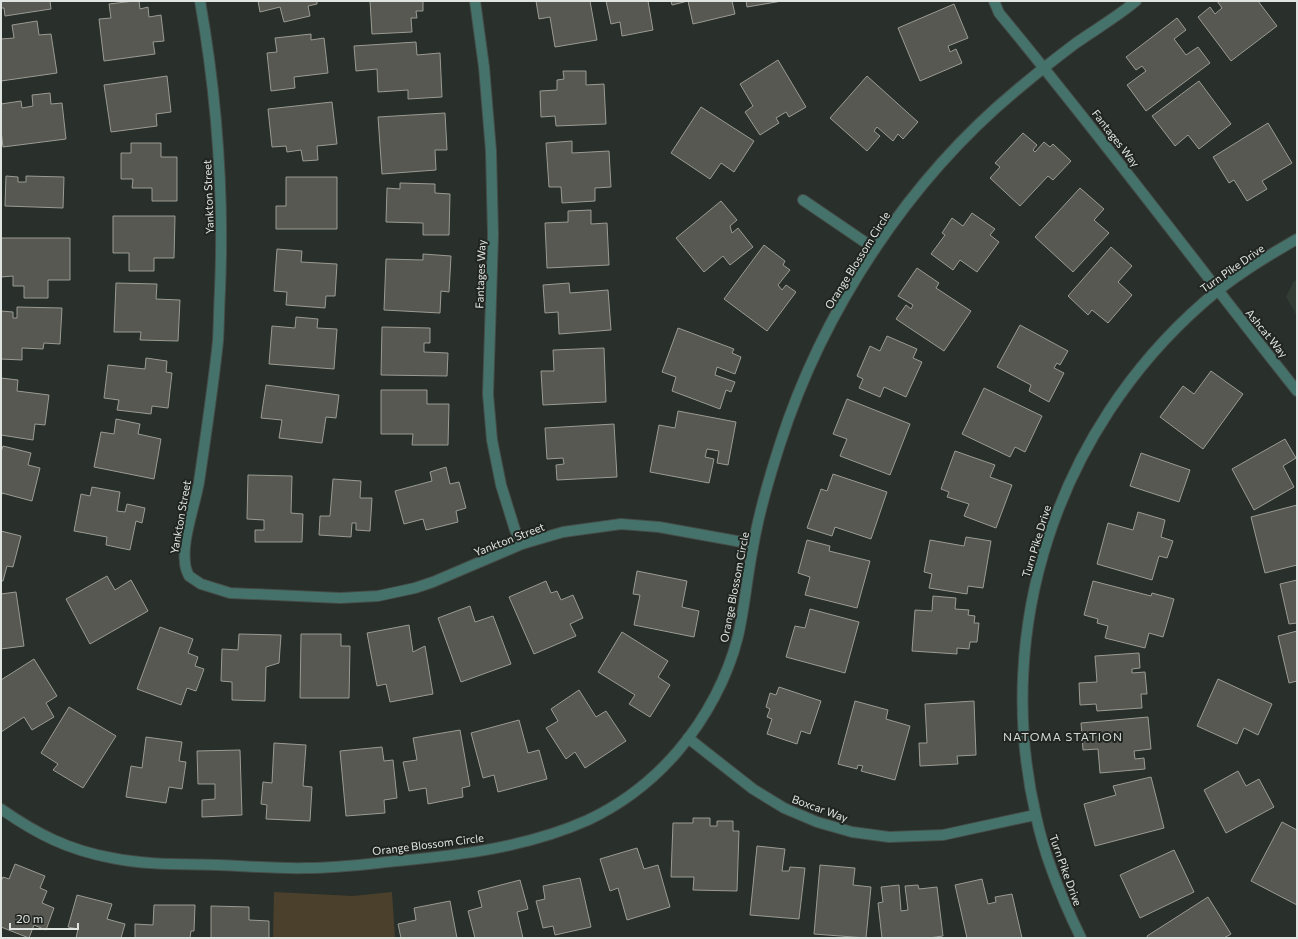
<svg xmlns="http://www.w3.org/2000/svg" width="1298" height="939" viewBox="0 0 1298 939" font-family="Commissioner,sans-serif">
<rect width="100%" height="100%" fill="#292f2a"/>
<polygon fill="#323c34" points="1297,280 1297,316 1286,297 1294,281"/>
<polygon fill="#4b402c" points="274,892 353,896 392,892 395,938 273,938"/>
<g fill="#565851" stroke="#9a9b93">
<polygon points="1,1 50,1 51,9 5,16 4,8 1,8"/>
<polygon points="134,1 139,1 140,9 148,7 149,17 161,15 164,41 153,42 155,54 104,61 99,19 111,18 109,4"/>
<polygon points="258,1 317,1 317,4 308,6 310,16 284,22 280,7 260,12"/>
<polygon points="370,1 423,1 423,11 416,11 417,18 411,18 412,32 372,34"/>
<polygon points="536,1 590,1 597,40 555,47 550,17 539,19"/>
<polygon points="606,1 648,1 653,30 622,36 620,22 611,24"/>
<polygon points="671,1 732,1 735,14 693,24 688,1 672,5"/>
<polygon points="746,1 782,1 747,7"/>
<polygon points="1217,1 1258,1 1277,26 1231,61 1198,17 1210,7 1215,14 1222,8"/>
<polygon points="954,4 968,38 948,46 950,52 956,49 962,63 920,81 898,28"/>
<polygon points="1177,18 1186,30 1174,39 1186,55 1198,47 1210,63 1146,111 1127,85 1146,71 1142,66 1136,70 1126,57"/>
<polygon points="37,21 39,35 51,34 57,73 1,81 1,39 14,38 12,25"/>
<polygon points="311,34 311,40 324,38 328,73 294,77 295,88 271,91 267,53 277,52 275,38"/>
<polygon points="416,42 417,55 440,53 442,97 408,99 408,90 378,92 377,69 356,71 354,46"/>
<polygon points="778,60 806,107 789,117 786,112 776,118 779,123 760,135 745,112 753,106 740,84"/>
<polygon points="563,71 586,71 586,85 604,84 606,124 556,126 555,116 541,117 540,91 557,90 557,80 564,79"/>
<polygon points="167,76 171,112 156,114 157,126 111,132 104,85"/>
<polygon points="867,76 918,122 903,139 898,134 893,141 877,127 874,131 880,136 867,151 830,118"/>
<polygon points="1199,81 1231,124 1199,149 1188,135 1175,146 1152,116"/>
<polygon points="50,93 51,104 62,103 66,139 3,147 1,130 1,104 21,101 22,108 33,106 32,95"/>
<polygon points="332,102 337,144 317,146 318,160 303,161 301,150 287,152 286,146 272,147 268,109"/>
<polygon points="701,107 754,141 734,172 721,163 710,179 671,153"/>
<polygon points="445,113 447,150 435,150 436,170 382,174 378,117"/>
<polygon points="1268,123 1292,163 1262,181 1267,189 1247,201 1234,180 1229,183 1213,157"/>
<polygon points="1023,133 1037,145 1033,150 1035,152 1044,142 1050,147 1053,144 1071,161 1053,180 1048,176 1020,206 990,178 1000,167 995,163"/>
<polygon points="572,141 572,153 609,151 611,187 595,188 595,201 562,203 561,187 549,187 546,143"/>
<polygon points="131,143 161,143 161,157 177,157 177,201 152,201 152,188 132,188 133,179 121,179 121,153 131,153"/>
<polygon points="6,176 18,177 18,182 26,182 26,176 64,177 63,208 5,206"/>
<polygon points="286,177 337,177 337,229 276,229 276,206 286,206"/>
<polygon points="400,183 435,184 435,193 450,194 449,235 423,235 423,223 386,222 387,188 400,189"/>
<polygon points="1080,188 1104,209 1094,220 1109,233 1073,272 1035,237"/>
<polygon points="721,201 737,220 730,226 732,233 738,228 753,247 730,265 723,256 704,272 676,238"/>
<polygon points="591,210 591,224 607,223 609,265 547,268 545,223 568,222 568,211"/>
<polygon points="972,213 995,229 990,235 999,242 977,272 960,260 953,270 931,254 945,235 942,233 952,218 963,226"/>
<polygon points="113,216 175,216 174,258 154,258 154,271 129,271 129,253 113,253"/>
<polygon points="1,238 70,238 70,280 48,280 48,298 24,298 24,286 13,286 13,276 1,277"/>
<polygon points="764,245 785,261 783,265 790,270 778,285 782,290 786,285 796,292 767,331 724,299"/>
<polygon points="1111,247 1132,266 1118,282 1132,295 1108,323 1092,310 1088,315 1068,296"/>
<polygon points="277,249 302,251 301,262 337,264 335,296 326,296 325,308 286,305 287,292 274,291"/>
<polygon points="423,254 451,256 449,292 441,291 440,313 384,310 386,259 423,260"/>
<polygon points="917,268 939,283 936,288 971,311 944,351 896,319 906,305 911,309 913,305 898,296"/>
<polygon points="116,283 157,284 156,299 180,300 178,341 140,340 141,332 114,332"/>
<polygon points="569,283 570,293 608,290 611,330 559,334 558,312 545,313 543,285"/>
<polygon points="17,307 62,308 60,344 44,343 43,349 22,348 22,360 1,359 1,311 13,312 13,318 17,318"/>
<polygon points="296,317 318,319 317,328 337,329 334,369 269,364 272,326 295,328"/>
<polygon points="1020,325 1068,351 1060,365 1057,363 1054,368 1064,373 1049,402 1029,391 1031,385 997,367"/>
<polygon points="382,327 430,328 430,343 424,343 424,352 448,353 447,376 381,375"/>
<polygon points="678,328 734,349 732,353 741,357 735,374 717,367 715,375 735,382 731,392 726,390 720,409 672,391 676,377 662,372"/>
<polygon points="887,336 917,349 913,358 922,362 906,397 884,387 880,397 859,388 863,379 857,376 870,346 880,351"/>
<polygon points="604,348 606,402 543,405 541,371 554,371 553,350"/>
<polygon points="146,358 167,361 166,372 172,373 168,408 152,406 151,414 117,410 119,400 104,398 108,365 145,369"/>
<polygon points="1211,371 1243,394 1203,449 1160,417 1183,386 1194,394"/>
<polygon points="1,378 18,380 17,391 49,395 45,425 35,424 33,440 1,435"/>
<polygon points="266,385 339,395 336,418 326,417 322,443 279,438 282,420 261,418"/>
<polygon points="984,388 1042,416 1025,452 1015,447 1010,457 962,434"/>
<polygon points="381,390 427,390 427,404 449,404 448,445 412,445 413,434 381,434"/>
<polygon points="847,399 910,424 890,475 840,456 847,439 833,434"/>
<polygon points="678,411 736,422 728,465 717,463 719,451 707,449 705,457 714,459 709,483 650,472 659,425 675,428"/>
<polygon points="116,419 140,424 138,434 161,439 154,479 94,467 101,432 114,434"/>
<polygon points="614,424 617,477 557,480 556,465 564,464 563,458 547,459 545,428"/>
<polygon points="1285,439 1296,458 1283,466 1294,487 1254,510 1232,469"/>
<polygon points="3,446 31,453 28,465 40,468 32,501 2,493 1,498 1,452"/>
<polygon points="955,451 995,465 990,477 1012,485 996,528 964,516 969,504 947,497 949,492 941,489"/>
<polygon points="1141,453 1190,470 1179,502 1130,486"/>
<polygon points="446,467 450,484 459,482 466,508 456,511 458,522 426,530 423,519 404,524 395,491 432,481 430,472"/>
<polygon points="833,474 887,492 871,539 835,527 832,536 807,528 821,489 827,491"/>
<polygon points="248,475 292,476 291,513 303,514 302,542 255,542 255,530 264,530 264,520 247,519"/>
<polygon points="333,479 361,481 360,498 372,498 370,531 356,530 356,523 352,523 351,537 319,535 320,516 330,516"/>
<polygon points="92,487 120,492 117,511 125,512 127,504 145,508 142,523 136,521 130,550 106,545 107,537 74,531 81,494 90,496"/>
<polygon points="1297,505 1297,565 1265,573 1251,517"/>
<polygon points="1138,512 1165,520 1161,537 1173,541 1167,558 1159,556 1152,580 1097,564 1108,523 1133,530"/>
<polygon points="1,531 21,536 13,567 7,566 3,581 1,581"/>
<polygon points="966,537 991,541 983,588 968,586 967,594 929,588 932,574 924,572 930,540 964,546"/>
<polygon points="807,540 830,546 829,551 870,561 857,608 805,595 810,577 798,573"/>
<polygon points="637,571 687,581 682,607 699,611 694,637 634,625 640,595 633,594"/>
<polygon points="107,576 115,590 131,580 148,611 90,644 66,599"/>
<polygon points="1297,580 1297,623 1289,624 1280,584"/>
<polygon points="546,581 551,593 557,591 561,600 573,595 583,618 570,624 576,636 534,654 509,597"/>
<polygon points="1093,581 1151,596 1152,593 1174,599 1163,637 1149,633 1145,648 1105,638 1108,626 1097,623 1098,619 1084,615"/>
<polygon points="16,592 24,646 1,649 1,594"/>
<polygon points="933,596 956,598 955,609 969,610 968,615 975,616 974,623 979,623 977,642 970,642 969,649 957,648 957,654 912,651 915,610 932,611"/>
<polygon points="470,606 475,622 493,616 511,664 461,682 438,618"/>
<polygon points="810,609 859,622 845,673 786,657 795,626 805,628"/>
<polygon points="409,625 413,652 425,646 433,694 390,702 386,684 377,686 367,633"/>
<polygon points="160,627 193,639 188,653 198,657 195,666 204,669 196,691 187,688 181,705 137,689"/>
<polygon points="1297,631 1297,681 1289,683 1278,636"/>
<polygon points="622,632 668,661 658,677 670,685 650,717 629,704 635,695 598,672"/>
<polygon points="239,634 281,635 279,663 266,667 265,701 232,700 232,682 221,681 222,649 238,650"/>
<polygon points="301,634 341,634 341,646 350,646 349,698 300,698"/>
<polygon points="1139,653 1140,668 1132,669 1132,673 1145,672 1147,694 1141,694 1142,708 1097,711 1096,704 1080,705 1079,683 1097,682 1095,656"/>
<polygon points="34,659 57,696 46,703 54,717 32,730 24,717 1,732 1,680"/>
<polygon points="1218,679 1272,704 1258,735 1244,728 1237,744 1197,726"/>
<polygon points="779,687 821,701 810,734 801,731 797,744 767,734 772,719 767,717 770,709 766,707 770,693 776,695"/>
<polygon points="579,690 596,717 606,711 626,741 585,768 575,752 566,759 546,728 558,721 551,709"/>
<polygon points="855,701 888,710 886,719 910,726 895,780 861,771 863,766 858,765 857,769 838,764"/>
<polygon points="974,701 976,755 957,756 958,764 920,766 919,743 927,743 925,704"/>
<polygon points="69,707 116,736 83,788 53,770 58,764 41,753"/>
<polygon points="1148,717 1151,749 1134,751 1135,759 1144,758 1145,769 1100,773 1098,749 1083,750 1081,723"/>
<polygon points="519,720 528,753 539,750 547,779 498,792 494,775 483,778 471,733"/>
<polygon points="460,730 470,786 462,788 463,797 428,804 426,788 409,791 403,762 417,760 413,738"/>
<polygon points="146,737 182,742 179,761 186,762 182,789 169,787 166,803 126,797 131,766 142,768"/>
<polygon points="274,743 306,745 303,786 312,787 310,821 266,819 267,805 261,804 263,782 272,783"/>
<polygon points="382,747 384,761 393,760 397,798 384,800 385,813 346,816 340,751"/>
<polygon points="240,750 242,815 202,817 202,800 215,799 215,784 198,784 197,751"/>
<polygon points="1238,771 1246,786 1259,779 1274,807 1226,833 1204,790"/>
<polygon points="1151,777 1164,828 1095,846 1084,804 1116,795 1113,786"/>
<polygon points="693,818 710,818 710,826 717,826 717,821 733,821 733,831 739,831 737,891 693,890 694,877 671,877 673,823 693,823"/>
<polygon points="1282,822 1297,830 1297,905 1251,881"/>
<polygon points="757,846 785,849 782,871 789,871 790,867 805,868 799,919 750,915"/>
<polygon points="637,848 644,869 658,865 670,907 627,920 618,888 610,891 600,859"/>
<polygon points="1174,850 1194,892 1140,918 1120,875"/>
<polygon points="15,864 45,876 40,888 47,891 42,903 54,908 46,930 34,925 29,938 1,927 1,881 3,877 9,879"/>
<polygon points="820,865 855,868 853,885 871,887 866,938 814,934"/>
<polygon points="580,878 591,927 555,935 553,926 543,928 536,901 545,899 543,886"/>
<polygon points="982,879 988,904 996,902 995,897 1012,894 1022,938 967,938 955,885"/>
<polygon points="520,880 528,909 517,912 523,938 475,938 468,911 482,907 478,891"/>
<polygon points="899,885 901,911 908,910 905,886 918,885 919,889 937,887 943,936 929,938 882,938 878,903 883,902 881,887"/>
<polygon points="77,895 112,904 107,919 125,924 121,938 76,938 78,929 68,927"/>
<polygon points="1208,897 1231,934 1224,938 1148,938 1147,936"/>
<polygon points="450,901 457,938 401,938 398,924 416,920 414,908"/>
<polygon points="154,905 195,905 194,931 191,931 190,938 135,938 135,924 153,925"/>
<polygon points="211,906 249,907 249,920 269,921 269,938 211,938"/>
</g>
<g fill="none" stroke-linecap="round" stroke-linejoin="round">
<defs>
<g id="minor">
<path d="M200 1C217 97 224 193 220 290 219 307 219 324 218 341 213 388 206 435 199 482 195 505 182 540 185 562 185 567 187 572 189 576L201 584 230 593 340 598 378 596 415 588 433 582 522 544 563 532 621 524 659 527 753 544"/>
<polyline points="475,1 484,67 491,151 493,235 488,394 492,440 501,485 515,530 522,544"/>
<path d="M994 1 999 13C1101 136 1197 265 1297 391"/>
<polyline points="803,200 875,249"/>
<polyline points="688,738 753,789 784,808 817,822 852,832 889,837 943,835 1035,815"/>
<path d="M1 809C37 834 68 850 112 858 146 865 183 864 218 865 248 866 278 869 308 868 338 868 367 864 397 861 462 855 528 847 588 820 622 804 654 779 678 751 706 718 728 677 738 636 745 606 747 576 753 547 759 512 769 478 780 444 823 310 909 179 1018 89 1037 73 1056 58 1076 43 1096 29 1117 17 1136 1"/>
<path d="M1081 938C1062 899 1045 859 1036 816 992 628 1058 430 1203 303 1231 278 1264 258 1297 239"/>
</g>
</defs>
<use href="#minor" stroke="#464c47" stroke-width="12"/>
<use href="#minor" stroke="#45736c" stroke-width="10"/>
</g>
<g text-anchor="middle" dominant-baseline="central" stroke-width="4" stroke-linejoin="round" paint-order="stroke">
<g font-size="11" fill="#e0e4e1" stroke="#202521">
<text transform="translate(1116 138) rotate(52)">Fantages Way</text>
<text transform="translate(208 197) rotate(-92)">Yankton Street</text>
<text transform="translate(857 260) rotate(-58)">Orange Blossom Circle</text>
<text transform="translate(1232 268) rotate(-35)">Turn Pike Drive</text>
<text transform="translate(480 274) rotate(-88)">Fantages Way</text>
<text transform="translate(1267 333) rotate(51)">Ashcat Way</text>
<text transform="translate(180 517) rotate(-80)">Yankton Street</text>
<text transform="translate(509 539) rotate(-21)">Yankton Street</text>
<text transform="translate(1036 541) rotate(-73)">Turn Pike Drive</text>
<text transform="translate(734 587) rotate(-79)">Orange Blossom Circle</text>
<text transform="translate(820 808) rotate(20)">Boxcar Way</text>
<text transform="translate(428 844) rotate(-7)">Orange Blossom Circle</text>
<text transform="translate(1066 870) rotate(70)">Turn Pike Drive</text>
</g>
<g font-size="12" letter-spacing="1" fill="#d1d8d2" stroke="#202521">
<text x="1063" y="736">NATOMA STATION</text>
</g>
</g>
<rect width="1298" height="939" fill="none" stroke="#e0e4e1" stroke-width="4"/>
<path d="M10 923v6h68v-6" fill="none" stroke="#e0e4e1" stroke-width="2"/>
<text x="16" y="923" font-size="12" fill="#e0e4e1" stroke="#202521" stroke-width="3" paint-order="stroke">20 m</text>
</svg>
